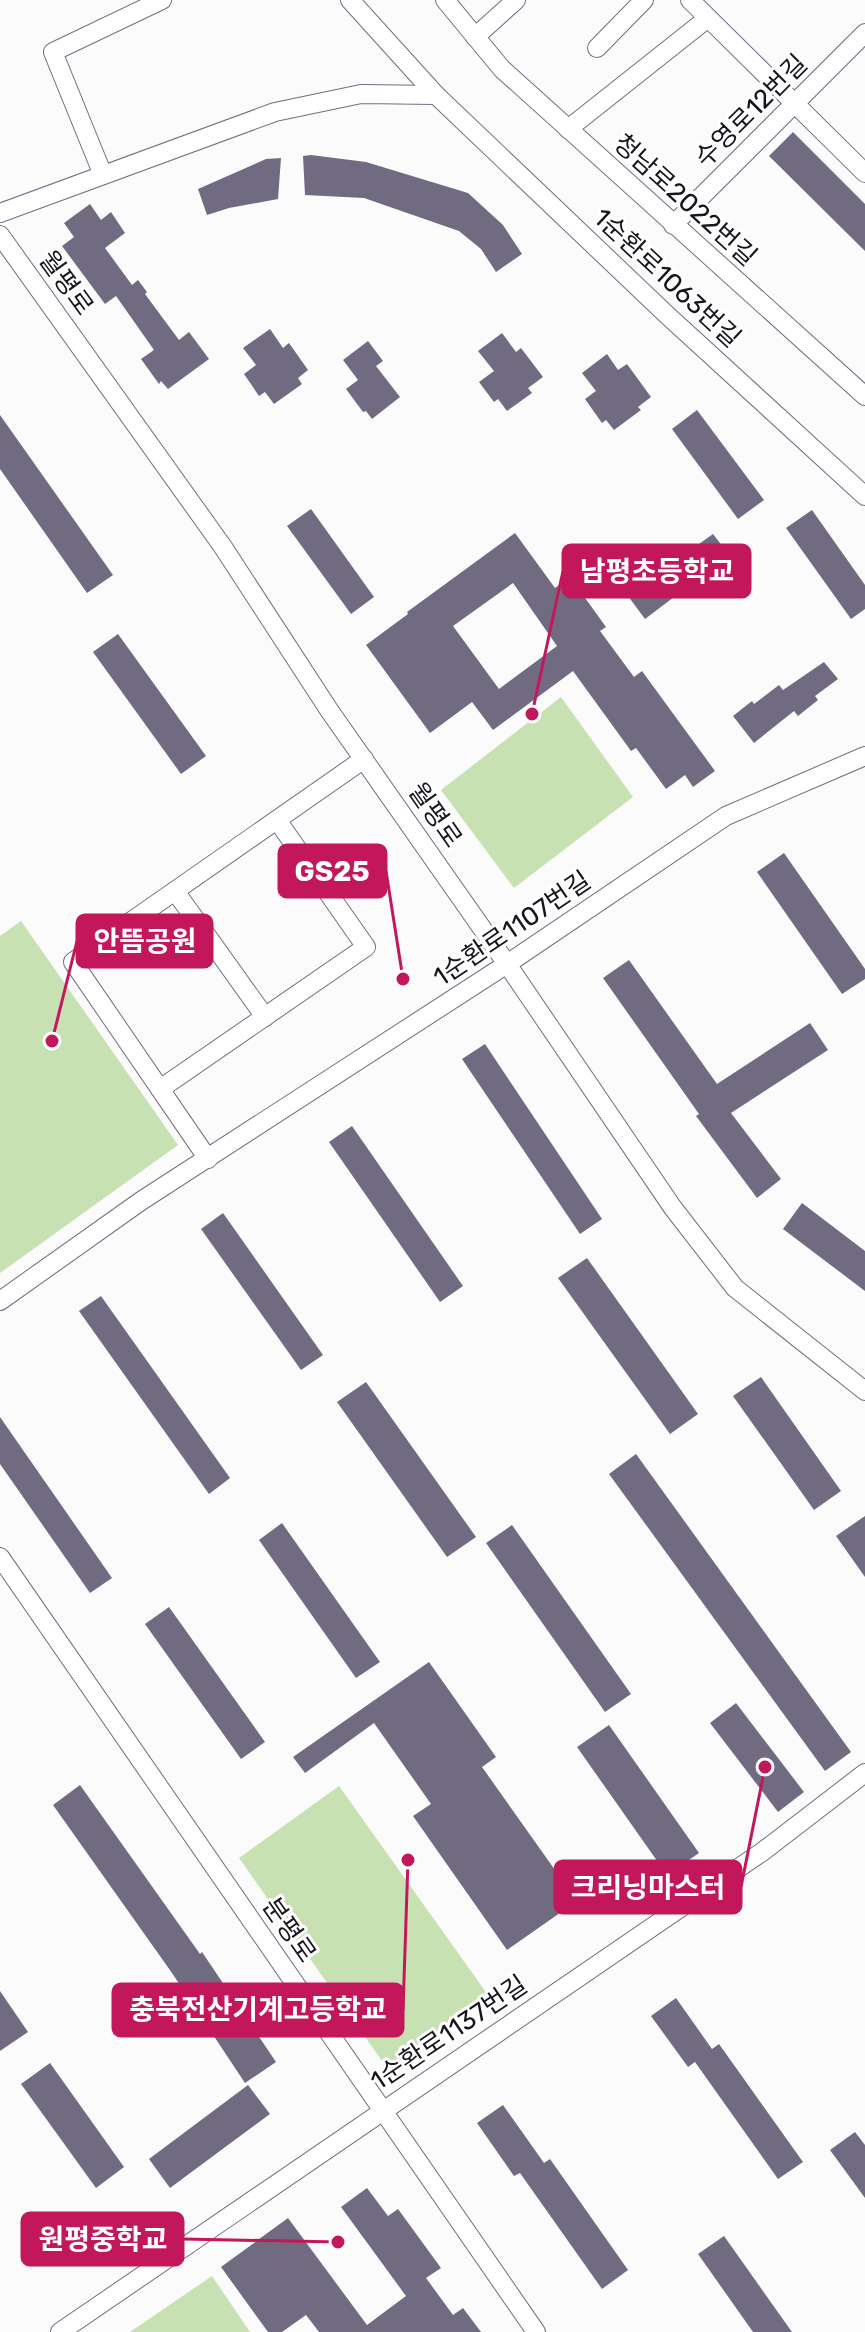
<svg xmlns="http://www.w3.org/2000/svg" width="865" height="2332" viewBox="0 0 865 2332" font-family="Rubik,'Noto Sans KR',sans-serif">
<rect width="100%" height="100%" fill="#fbfbfb"/>
<g fill="#c8e1b2">
<polygon points="561,697 633,797 514,888 441,790"/>
<polygon points="21,921 178,1145 0,1273 0,936"/>
<polygon points="339,1786 488,1995 387,2068 239,1858"/>
<polygon points="212,2276 250,2332 130,2332"/>
</g>
<g fill="#716b81" fill-rule="evenodd">
<polygon points="793,132 865,204 865,251 769,156"/>
<polygon points="311,155 366,162 468,193 503,225 522,254 496,272 481,249 459,231 364,198 305,195 303,156"/>
<polygon points="281,158 278,199 229,208 207,215 198,189 266,159"/>
<polygon points="90,204 101,220 111,212 125,233 105,248 132,285 138,280 147,292 145,294 179,340 189,332 209,359 168,389 161,381 159,384 141,359 154,350 116,296 105,304 62,246 74,237 64,223"/>
<polygon points="270,329 283,348 289,343 308,370 298,378 302,384 274,404 265,392 259,396 244,374 256,365 243,348"/>
<polygon points="502,333 516,352 521,348 543,377 528,388 532,393 507,411 498,399 494,402 479,382 494,371 478,351"/>
<polygon points="368,341 383,361 376,366 400,397 372,419 366,411 363,412 346,389 358,380 343,360"/>
<polygon points="607,354 618,370 627,364 651,397 638,407 641,410 614,430 606,420 602,423 585,399 596,391 582,373"/>
<polygon points="697,410 764,500 738,519 672,429"/>
<polygon points="0,415 113,575 87,593 0,469"/>
<polygon points="311,509 374,597 351,614 287,526"/>
<polygon points="812,510 865,585 865,609 851,619 786,528"/>
<path d="M515 533 555 588 570 577 606 627 600 631 634 677 642 671 715 771 693 787 685 775 666 789 636 748 631 751 573 671 493 730 472 702 430 733 366 645 408 614 407 612ZM513 583 557 646 499 689 453 626Z"/>
<polygon points="713,534 730,556 688,591 686,588 645,619 625,592 644,578 647,581"/>
<polygon points="118,634 206,756 181,774 93,652"/>
<polygon points="824,662 838,679 815,696 818,700 798,716 794,711 754,743 733,716 752,701 754,704 779,685 783,690"/>
<polygon points="784,853 865,969 865,979 842,994 757,872"/>
<polygon points="629,960 717,1084 810,1023 828,1050 731,1113 781,1179 757,1198 696,1116 699,1114 603,978"/>
<polygon points="485,1044 602,1219 580,1234 462,1059"/>
<polygon points="352,1126 463,1286 440,1302 329,1142"/>
<polygon points="802,1203 865,1251 865,1291 783,1229"/>
<polygon points="223,1213 323,1355 301,1370 201,1229"/>
<polygon points="587,1258 698,1414 670,1434 558,1278"/>
<polygon points="101,1296 230,1478 209,1494 79,1311"/>
<polygon points="761,1377 841,1491 814,1510 733,1396"/>
<polygon points="366,1382 476,1537 447,1557 337,1402"/>
<polygon points="0,1417 112,1578 90,1593 0,1464"/>
<polygon points="636,1454 851,1752 825,1771 609,1474"/>
<polygon points="865,1516 865,1577 836,1536"/>
<polygon points="282,1523 380,1662 356,1678 259,1540"/>
<polygon points="512,1525 631,1694 605,1712 486,1543"/>
<polygon points="169,1607 265,1742 241,1759 145,1624"/>
<polygon points="429,1662 496,1757 482,1767 577,1901 507,1950 413,1816 431,1804 374,1723 305,1773 293,1757"/>
<polygon points="736,1703 804,1792 778,1812 710,1723"/>
<polygon points="609,1725 699,1853 667,1875 577,1747"/>
<polygon points="80,1785 200,1954 202,1952 276,2062 245,2083 172,1973 53,1805"/>
<polygon points="0,1991 28,2032 0,2051"/>
<polygon points="676,1998 712,2049 719,2044 803,2162 778,2179 695,2062 688,2067 651,2016"/>
<polygon points="50,2063 124,2167 96,2188 21,2084"/>
<polygon points="248,2085 270,2114 170,2188 149,2159"/>
<polygon points="503,2105 544,2163 550,2159 628,2270 602,2289 520,2173 514,2176 477,2123"/>
<polygon points="855,2132 865,2145 865,2198 830,2150"/>
<polygon points="367,2188 388,2216 398,2209 441,2268 426,2278 453,2315 463,2308 481,2332 319,2332 306,2315 282,2332 268,2332 221,2267 288,2218 367,2325 406,2296 341,2207"/>
<polygon points="724,2236 792,2332 753,2332 698,2254"/>
</g>
<g fill="none" stroke-linecap="round" stroke-linejoin="round">
<defs>
<g id="minor">
<polyline points="350,0 436,95"/>
<polyline points="445,0 502,69 865,396"/>
<polyline points="690,0 865,173"/>
<polyline points="475,37 516,0"/>
<polyline points="597,48 644,0"/>
<polyline points="568,129 708,18"/>
<polyline points="103,175 53,52 162,0"/>
<polyline points="0,213 275,112 361,94 436,95 667,315 865,496"/>
<polyline points="673,225 865,33"/>
<polyline points="0,235 223,547 329,710 507,964 673,1208 735,1288 865,1391"/>
<polyline points="175,891 265,1017"/>
<polyline points="160,1089 366,947 277,820"/>
<polyline points="208,1159 73,962 364,759"/>
<polyline points="0,1301 141,1201 507,964 726,816 865,756"/>
<polyline points="0,1557 536,2332"/>
<polyline points="60,2332 762,1852 865,1773"/>
</g>
</defs>
<use href="#minor" stroke="#736c83" stroke-width="20"/>
<use href="#minor" stroke="#fff" stroke-width="18"/>
</g>
<g text-anchor="middle" dominant-baseline="central" stroke-width="6" stroke-linejoin="round" paint-order="stroke">
<g font-size="26" fill="#17151d" stroke="#fff">
<text transform="translate(751 111) rotate(-45)">수영로12번길</text>
<text transform="translate(685 200) rotate(42)">청남로2022번길</text>
<text transform="translate(667 278) rotate(43)">1순환로1063번길</text>
<text transform="translate(66 283) rotate(54)">월평로</text>
<text transform="translate(435 815) rotate(55)">월평로</text>
<text transform="translate(512 929) rotate(-34)">1순환로1107번길</text>
<text transform="translate(289 1930) rotate(55)">분평로</text>
<text transform="translate(449 2033) rotate(-34)">1순환로1137번길</text>
</g>
</g>
<path fill="none" stroke="#c2185b" stroke-width="3" d="M532 714L563 571M403 979L386 871M52 1041L77 941M765 1767L741 1887M408 1860L403 2010M338 2242L183 2239"/>
<g fill="#c2185b" stroke="#fff" stroke-width="3">
<circle cx="532" cy="714" r="8"/>
<circle cx="403" cy="979" r="8"/>
<circle cx="52" cy="1041" r="8"/>
<circle cx="765" cy="1767" r="8"/>
<circle cx="408" cy="1860" r="8"/>
<circle cx="338" cy="2242" r="8"/>
</g>
<g fill="#c2185b" stroke="#c2185b" stroke-width="3">
<rect x="563" y="545" width="187" height="52" rx="8"/>
<rect x="279" y="845" width="107" height="52" rx="8"/>
<rect x="77" y="915" width="135" height="52" rx="8"/>
<rect x="555" y="1861" width="186" height="52" rx="8"/>
<rect x="113" y="1984" width="290" height="52" rx="8"/>
<rect x="22" y="2213" width="161" height="52" rx="8"/>
</g>
<g font-size="28" text-anchor="middle" font-weight="bold" fill="#fff">
<text x="657" y="581">남평초등학교</text>
<text x="332" y="881">GS25</text>
<text x="145" y="951">안뜸공원</text>
<text x="648" y="1897">크리닝마스터</text>
<text x="258" y="2019">충북전산기계고등학교</text>
<text x="103" y="2249">원평중학교</text>
</g>
</svg>
